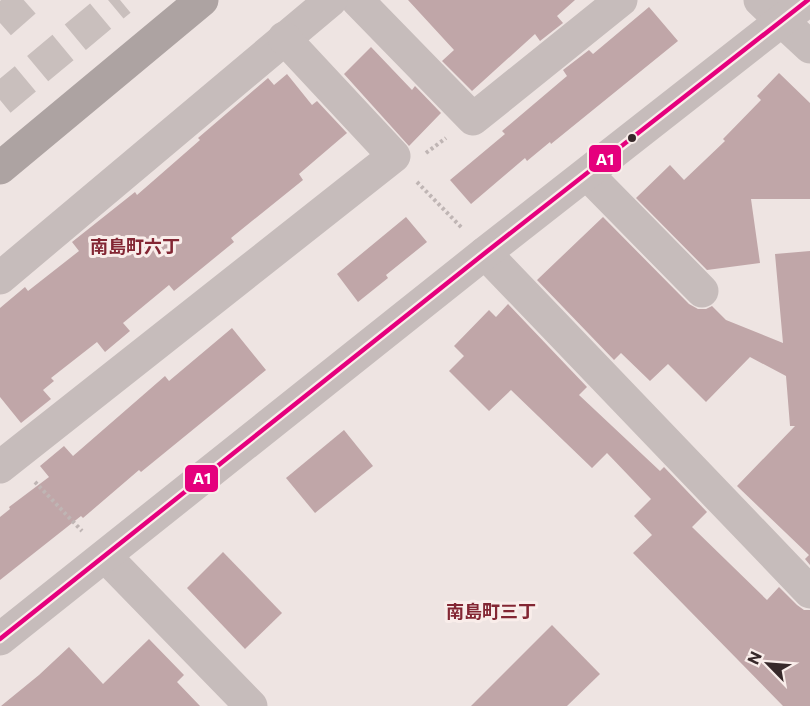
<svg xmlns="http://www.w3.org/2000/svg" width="810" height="706" viewBox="0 0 810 706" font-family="Commissioner,'Noto Sans JP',sans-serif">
<rect width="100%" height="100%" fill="#eee4e2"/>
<g fill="#c0a6a8">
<polygon points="408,0 575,0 557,16 563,23 540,41 535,34 472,91 442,61 454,50"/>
<polygon points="649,7 678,41 551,144 550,142 527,161 525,158 471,204 450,180 505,134 502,131 567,76 563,70 589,50 593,54"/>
<polygon points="371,47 412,90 415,86 441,113 409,146 344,74"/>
<polygon points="779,73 810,103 810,199 751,199 760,263 707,270 636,198 670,165 684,180 725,141 723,139 761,100 757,96"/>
<polygon points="287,74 312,105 317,101 347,133 299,174 303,180 231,238 234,242 174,291 169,285 123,323 130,331 105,352 97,342 51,378 54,381 43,390 51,399 21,423 0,397 0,308 25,287 28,291 79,251 72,242 135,192 137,195 200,140 198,138 268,78 274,85"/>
<polygon points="406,217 427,242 386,275 388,278 358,302 337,274"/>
<polygon points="603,217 689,304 698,309 706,309 712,306 726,320 783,343 775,254 810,251 810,565 805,559 809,555 737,486 795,426 790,426 786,376 750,357 706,402 668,364 650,381 621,353 614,360 537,280"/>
<polygon points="508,304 587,387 579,395 660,471 664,467 707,512 692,527 767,600 779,587 797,605 804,610 810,610 810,706 783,706 633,553 652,535 634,516 651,499 607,453 592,468 511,390 489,411 449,371 464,356 454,346 489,310 496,317"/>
<polygon points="232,328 266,370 141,472 139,470 83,518 81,516 0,580 0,517 10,509 9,507 49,477 40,466 64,446 73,456 165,376 169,381"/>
<polygon points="344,430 373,466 315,513 286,478"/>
<polygon points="223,552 282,613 245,649 187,588"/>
<polygon points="552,625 600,674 567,706 471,706"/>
<polygon points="149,639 184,675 177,682 200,706 1,706 39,675 69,647 103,684"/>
</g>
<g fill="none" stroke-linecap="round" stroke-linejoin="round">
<g stroke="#c9bfbd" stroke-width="33" stroke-dasharray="33 16" stroke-linecap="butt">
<polyline points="0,23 26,0"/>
<polyline points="0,100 120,0"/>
</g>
<g stroke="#bfb5b4" stroke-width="4" stroke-dasharray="3 3" stroke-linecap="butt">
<polyline points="426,153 446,138"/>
<polyline points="417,182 462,228"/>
<polyline points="35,482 82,531"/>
</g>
<g stroke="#c6bcbb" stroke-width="33">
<polyline points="357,0 473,119 621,0"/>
<polyline points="760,0 782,21"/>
<polyline points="587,174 702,291"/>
<polyline points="485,253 810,592"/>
<polyline points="0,278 331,0"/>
<polyline points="0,467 394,156 284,38"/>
<polyline points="105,556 251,706"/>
</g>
<g stroke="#c6bcbb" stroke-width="33">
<polyline points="782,21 810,47"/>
<polyline points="0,639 485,253 808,0"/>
</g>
<polyline stroke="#ada3a2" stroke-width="33" points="0,168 202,0"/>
<defs>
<polyline id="bus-1" points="0,639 485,253 808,0"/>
</defs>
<use href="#bus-1" stroke="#f9edea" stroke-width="9"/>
<use href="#bus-1" stroke="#e5007d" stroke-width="4.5"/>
</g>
<circle fill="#37292a" stroke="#f9edea" stroke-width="2" cx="632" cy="138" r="5"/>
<g text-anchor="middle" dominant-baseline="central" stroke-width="6" stroke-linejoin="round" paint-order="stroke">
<g font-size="18" font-weight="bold" fill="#832633" stroke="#f9edea">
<text x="135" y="246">南島町六丁</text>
<text x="491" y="611">南島町三丁</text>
</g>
</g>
<g stroke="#f9edea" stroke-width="2">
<rect x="588" y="144" width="34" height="29" rx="6" fill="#e5007d"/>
<rect x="184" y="464" width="35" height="29" rx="6" fill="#e5007d"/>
</g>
<g font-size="16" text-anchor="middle" font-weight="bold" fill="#fff">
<text x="605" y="165">A1</text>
<text x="202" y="484">A1</text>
</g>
<g transform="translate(768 664) rotate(295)" stroke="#f9edea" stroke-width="4.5" paint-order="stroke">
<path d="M0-4.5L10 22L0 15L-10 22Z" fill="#37292a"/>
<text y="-9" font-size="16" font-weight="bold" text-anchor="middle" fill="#37292a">N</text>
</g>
</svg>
